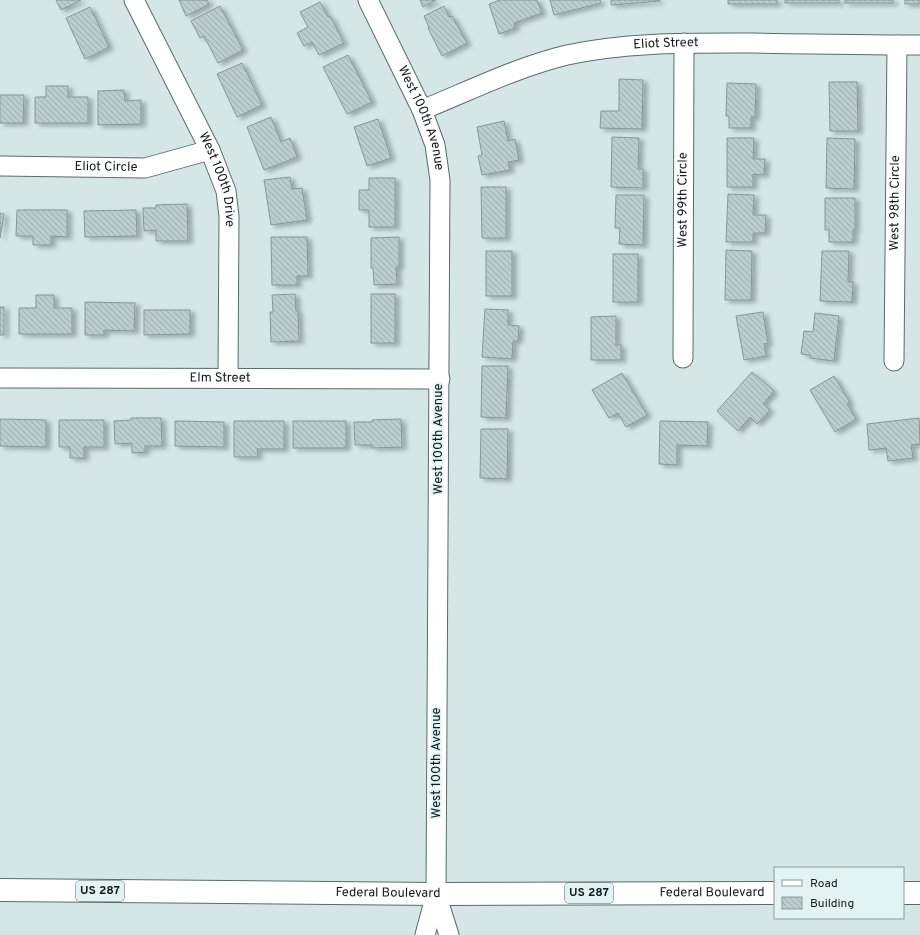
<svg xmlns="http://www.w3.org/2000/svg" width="920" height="935" viewBox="0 0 920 935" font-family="Overpass,sans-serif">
<defs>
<pattern id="building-back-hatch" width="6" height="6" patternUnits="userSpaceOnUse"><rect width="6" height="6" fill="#bacccc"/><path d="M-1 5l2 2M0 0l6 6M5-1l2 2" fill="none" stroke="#9fafaf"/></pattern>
<filter id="shadow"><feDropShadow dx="4.5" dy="2.5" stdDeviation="2" flood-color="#0004"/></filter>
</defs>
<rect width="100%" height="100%" fill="#d4e6e6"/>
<g fill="url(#building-back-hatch)" stroke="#869797" filter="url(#shadow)">
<polygon points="56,0 81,0 61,10"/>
<polygon points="179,0 207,0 209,4 186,16"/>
<polygon points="420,0 436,0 423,7"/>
<polygon points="500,0 537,0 542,13 514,23 515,28 499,34 489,4"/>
<polygon points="550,0 600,0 601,3 554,15"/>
<polygon points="611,0 660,0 660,1 611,5"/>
<rect x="728" y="0" width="49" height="4"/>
<rect x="785" y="0" width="54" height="3"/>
<rect x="845" y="0" width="48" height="3"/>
<rect x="905" y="0" width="14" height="4"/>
<polygon points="320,2 328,17 330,16 344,43 319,55 312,42 304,46 297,33 308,27 300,12"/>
<polygon points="220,6 243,50 218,63 204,36 200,38 191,21"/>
<polygon points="444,6 449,17 452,16 467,43 442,56 428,28 429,27 424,16"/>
<polygon points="90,7 109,47 85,59 66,18"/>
<polygon points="348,55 372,102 347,114 323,67"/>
<polygon points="242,63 262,105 237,117 217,74"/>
<polygon points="619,79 643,80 642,129 600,128 601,111 619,111"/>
<polygon points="829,82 857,82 858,131 830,131"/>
<polygon points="727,83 756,84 755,117 751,117 751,128 729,128 729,116 726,116"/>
<polygon points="46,86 68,86 68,97 88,97 88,123 35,123 35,97 46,97"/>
<polygon points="124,90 125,101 141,100 141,124 98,125 98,91"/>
<polygon points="0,95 24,95 23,123 0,123"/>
<polygon points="271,117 281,142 290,138 297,157 264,170 247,127"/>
<polygon points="378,119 391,158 367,166 354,127"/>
<polygon points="504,121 508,141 515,139 519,160 508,162 510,170 482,175 478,156 482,155 477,127"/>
<polygon points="612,137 639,138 638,169 643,169 643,188 611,187"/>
<polygon points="727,138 754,138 753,159 765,159 764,175 753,174 753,187 727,187"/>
<polygon points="827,138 855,139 854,189 826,188"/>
<polygon points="290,177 292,189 302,188 307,220 271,225 264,180"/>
<polygon points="369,178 395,178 395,227 369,227 369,210 359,210 359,190 369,190"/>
<polygon points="481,187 506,187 506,238 482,238"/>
<polygon points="728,194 754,195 753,215 766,215 765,233 753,233 753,242 726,242"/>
<polygon points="616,195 644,195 643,245 619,244 620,228 615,228"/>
<polygon points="825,198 855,198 855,230 853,230 853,242 829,242 829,230 825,230"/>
<polygon points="187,204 188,241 156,241 156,230 144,231 143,208 156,208 156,205"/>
<polygon points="17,210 67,210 67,237 51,236 51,245 33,245 33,236 16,236"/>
<polygon points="136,210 137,236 85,237 84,211"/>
<polygon points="0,213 4,214 0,238"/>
<polygon points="271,237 307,237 308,276 297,276 297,285 272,285"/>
<polygon points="399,237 399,267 396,267 397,284 374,285 373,268 371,268 371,238"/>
<polygon points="726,250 752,251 751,300 725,300"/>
<rect x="486" y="251" width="26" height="45"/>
<polygon points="822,251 849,251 848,282 853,282 852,302 820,301"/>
<rect x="613" y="254" width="25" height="48"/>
<polygon points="295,294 296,311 298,311 299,341 271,342 270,312 273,312 272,295"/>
<rect x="371" y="294" width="24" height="49"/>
<polygon points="36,295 54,295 54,308 72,308 72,334 19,334 19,308 36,308"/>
<polygon points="85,302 135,303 134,331 104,330 104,335 85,335"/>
<rect x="0" y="307" width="4" height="28"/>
<polygon points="485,309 508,310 508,325 519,326 518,341 513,341 512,359 482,357"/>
<polygon points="144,310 190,310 190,334 144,335"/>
<polygon points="763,312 768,343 764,344 766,356 744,360 736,316"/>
<polygon points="815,313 839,316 834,361 810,358 810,355 801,354 804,331 813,332"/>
<polygon points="616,316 616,345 621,345 621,360 591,360 591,317"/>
<polygon points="482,366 508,366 506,418 481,417"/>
<polygon points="752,372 774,391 763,404 770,410 757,424 750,417 738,431 717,411"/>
<polygon points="622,373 647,415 626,427 618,413 609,418 592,390"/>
<polygon points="834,376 850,403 847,404 856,419 835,432 810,390"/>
<polygon points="131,418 161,418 162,446 145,446 145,452 132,453 132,443 115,444 114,421 131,420"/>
<polygon points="919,418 920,444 911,445 913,458 888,461 886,448 869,450 867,424"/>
<polygon points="0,419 46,420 46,447 0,446"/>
<polygon points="401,419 402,447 372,448 372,445 355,445 354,422 372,422 372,420"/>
<polygon points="59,420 104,420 104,447 84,447 84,458 70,458 70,447 59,447"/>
<polygon points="175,421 224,422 224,447 175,446"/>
<polygon points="234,421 284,421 284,449 257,449 258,457 234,457"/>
<rect x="293" y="421" width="53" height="27"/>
<polygon points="660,421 708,422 707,446 677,445 677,465 659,464"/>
<polygon points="481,429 508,429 507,479 480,478"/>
</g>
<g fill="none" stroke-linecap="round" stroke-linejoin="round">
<defs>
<g id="minor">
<path id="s1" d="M134 0 210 150 226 191 229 216 228 378"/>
<path id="s2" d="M368 0 422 110 435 145 440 180 436 894 425 935"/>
<path id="s3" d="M422 110C469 91 517 67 567 55 627 42 688 43 750 43 807 44 863 45 920 45"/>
<path id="s4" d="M0 166 145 168 210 150"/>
<path id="s5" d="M683 358 684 43"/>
<path id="s6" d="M894 361 897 45"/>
<path id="s7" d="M0 378 440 379"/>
<polyline points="436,894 449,935"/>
</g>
<g id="primary">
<path id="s8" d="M0 890 436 894 775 893"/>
<polyline points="903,893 920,893"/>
</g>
</defs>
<use href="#minor" stroke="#5a6b6a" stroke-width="21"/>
<use href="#primary" stroke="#5a6b6a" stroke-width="24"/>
<use href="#minor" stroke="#fff" stroke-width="19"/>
<use href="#primary" stroke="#fff" stroke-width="22"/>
</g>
<g text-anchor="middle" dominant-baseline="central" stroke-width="4" stroke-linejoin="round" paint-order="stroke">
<g fill="#e1f3f3" stroke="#505a5a" stroke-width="1">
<rect x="76" y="881" width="48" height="20" rx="3"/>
<rect x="565" y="883" width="48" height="20" rx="3"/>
</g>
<g font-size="12" font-weight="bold" fill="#121919">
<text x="100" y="891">US 287</text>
<text x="589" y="893">US 287</text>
</g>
<g font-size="13" fill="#121919" stroke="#e1f3f3">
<text stroke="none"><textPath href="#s3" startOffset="255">Eliot Street</textPath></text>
<text stroke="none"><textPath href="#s2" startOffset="130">West 100th Avenue</textPath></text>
<text stroke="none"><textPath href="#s4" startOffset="106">Eliot Circle</textPath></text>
<text stroke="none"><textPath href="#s1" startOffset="199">West 100th Drive</textPath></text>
<text stroke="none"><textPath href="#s5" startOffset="158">West 99th Circle</textPath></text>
<text stroke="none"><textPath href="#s6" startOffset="158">West 98th Circle</textPath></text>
<text stroke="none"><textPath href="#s7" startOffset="220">Elm Street</textPath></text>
<text transform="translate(439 439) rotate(-90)">West 100th Avenue</text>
<text transform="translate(437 763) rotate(-90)">West 100th Avenue</text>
<text stroke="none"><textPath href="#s8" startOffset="388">Federal Boulevard</textPath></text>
<text stroke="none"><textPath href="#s8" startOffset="712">Federal Boulevard</textPath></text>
</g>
</g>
<rect x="774" y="867" width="130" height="52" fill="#e1f3f3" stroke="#8e9c9c"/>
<rect x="782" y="880" width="20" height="6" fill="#ffffff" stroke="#8e9c9c"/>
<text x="810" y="887" font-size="12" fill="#121919">Road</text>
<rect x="782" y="897" width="20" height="12" fill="url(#building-back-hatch)" stroke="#8e9c9c"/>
<text x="810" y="907" font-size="12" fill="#121919">Building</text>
</svg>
